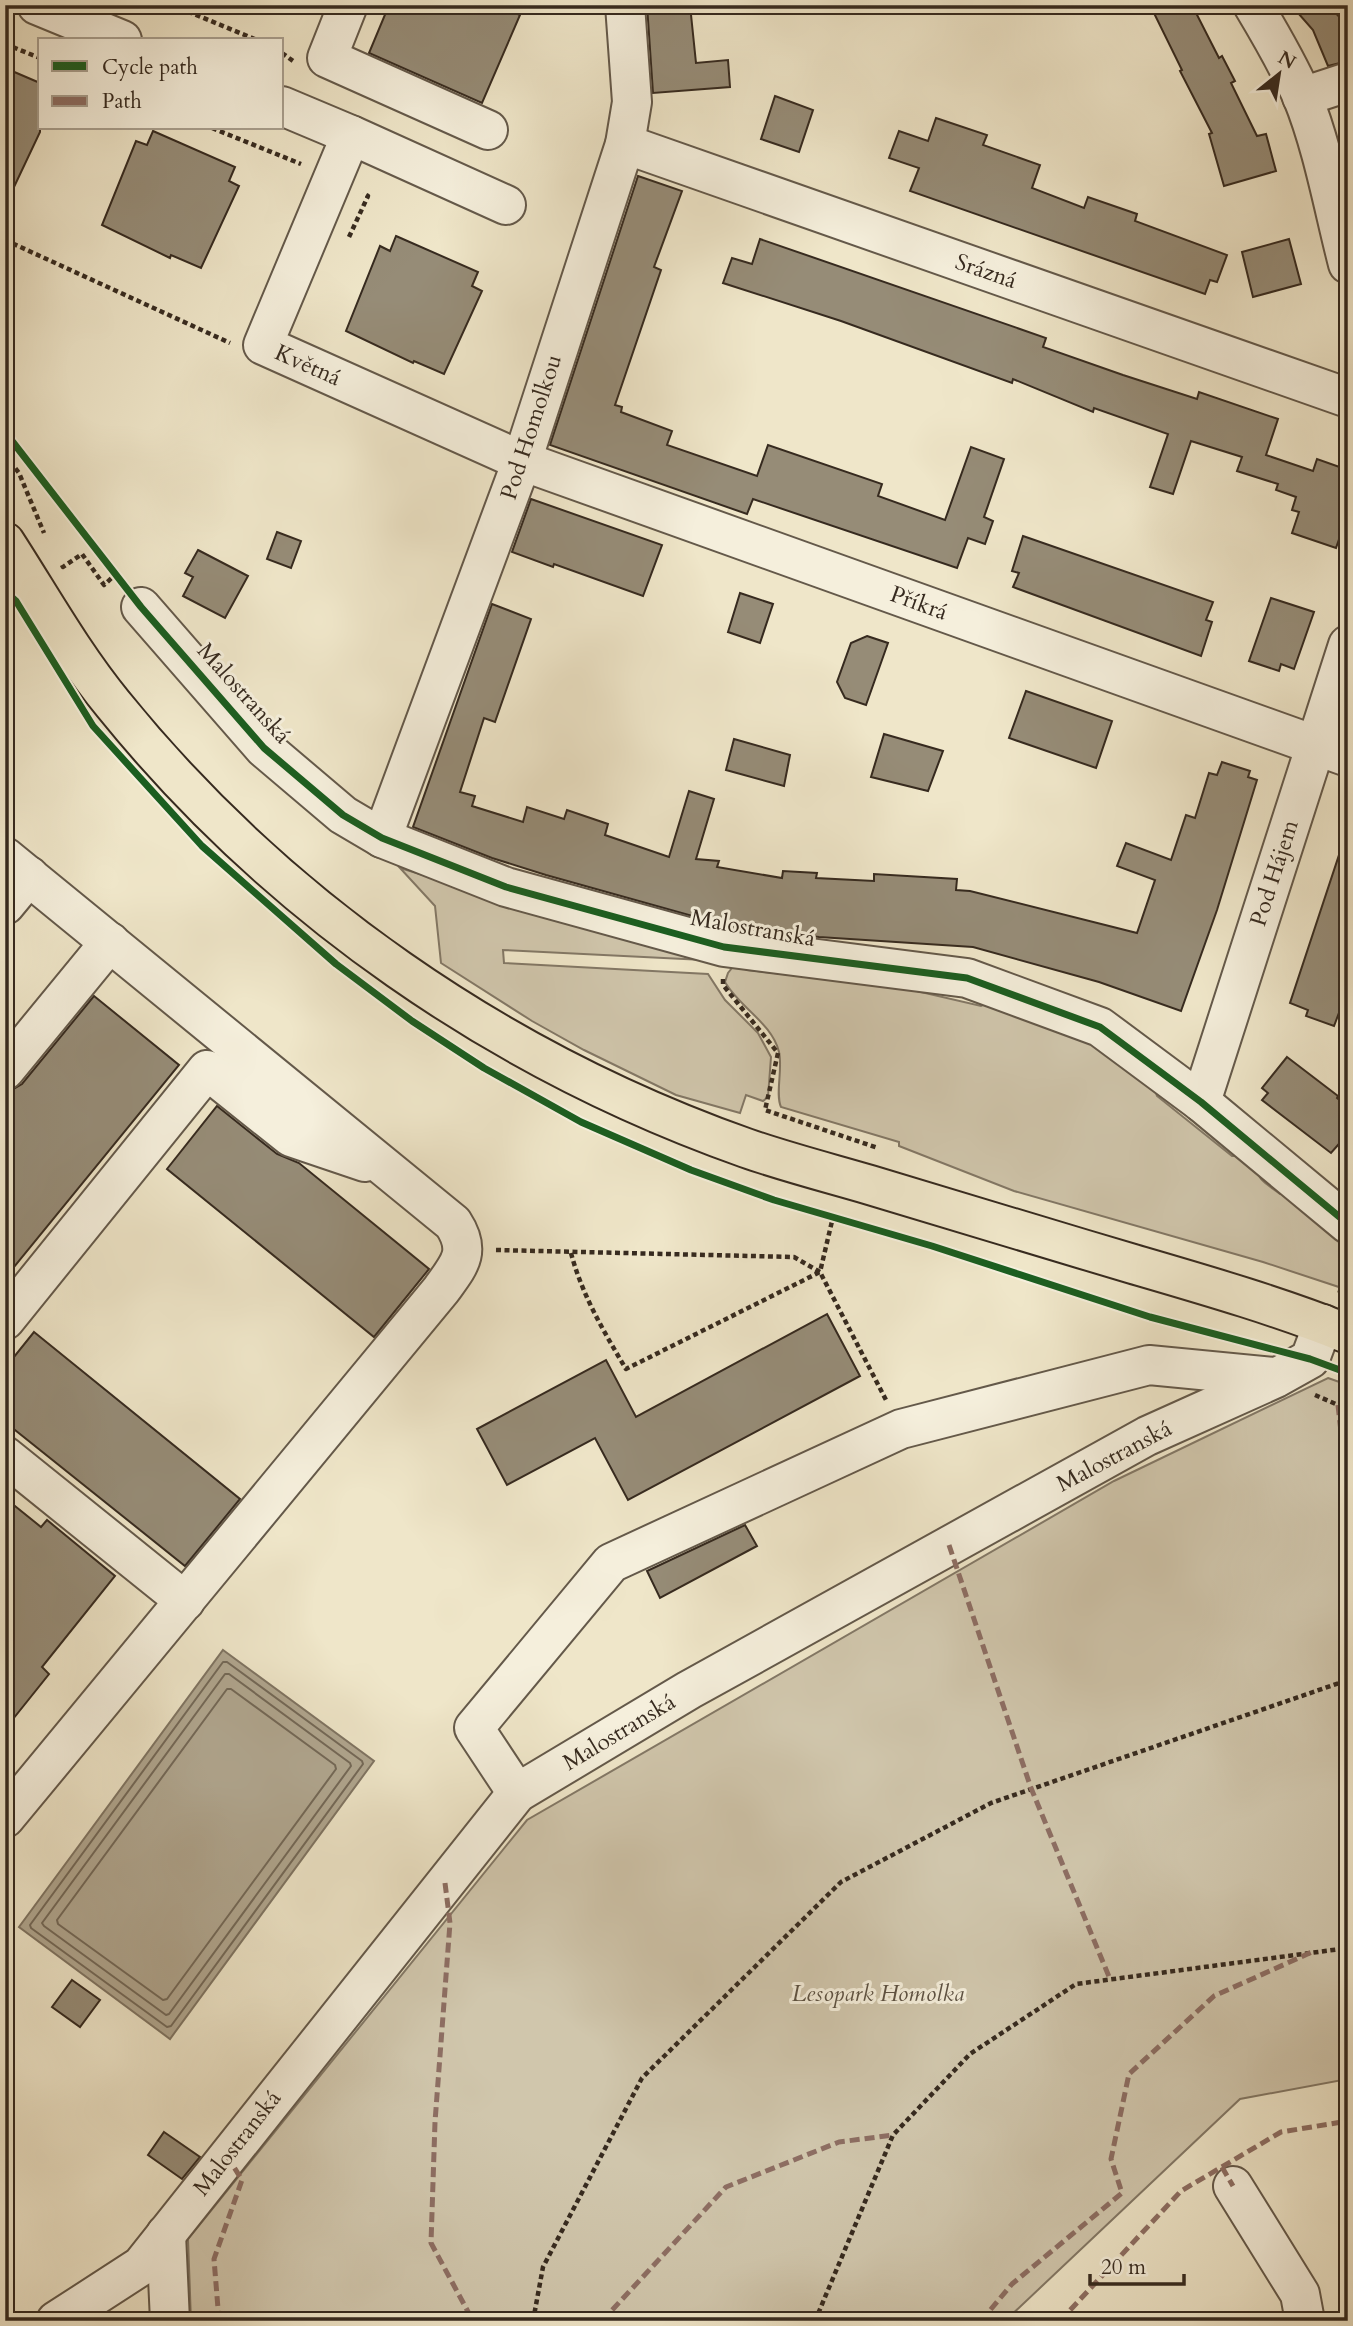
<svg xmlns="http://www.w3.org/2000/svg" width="1353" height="2326" viewBox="0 0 1353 2326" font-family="Cardo,serif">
<rect width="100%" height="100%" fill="#efe6c9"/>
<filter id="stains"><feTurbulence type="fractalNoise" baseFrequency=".00286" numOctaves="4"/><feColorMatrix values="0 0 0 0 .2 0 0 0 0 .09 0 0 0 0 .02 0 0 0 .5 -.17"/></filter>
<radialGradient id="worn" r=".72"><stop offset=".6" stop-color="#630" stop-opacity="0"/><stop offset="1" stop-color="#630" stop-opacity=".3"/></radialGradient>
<g fill="#d0c6ac" stroke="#837866" stroke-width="2">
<polygon points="400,868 704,960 503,950 504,963 708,974 725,1000 758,1033 771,1057 768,1097 763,1101 746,1095 740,1113 676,1095 584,1050 532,1021 441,963 435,906"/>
<path d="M736 963 747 970 895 986 981 1006 992 1000 1059 1027 1114 1056 1152 1082 1157 1096 1232 1156C1261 1155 1248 1162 1261 1179 1265 1184 1274 1189 1280 1194L1295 1193 1306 1213 1325 1230 1340 1229 1348 1235V1290L1263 1262 1014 1191 899 1146V1142L781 1107C775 1094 783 1069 779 1052 772 1023 739 1007 725 982L728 973Z"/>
<polygon points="1328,1378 1348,1385 1348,2079 1240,2099 1005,2321 191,2321 188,2239 527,1820 1114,1481"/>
</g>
<polygon fill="#b0a68f" stroke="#7f7462" stroke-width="2" points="223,1650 374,1761 170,2039 19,1927"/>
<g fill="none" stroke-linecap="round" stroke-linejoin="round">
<g stroke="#736857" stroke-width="2">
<polygon points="223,1662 227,1662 362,1761 363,1764 171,2026 167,2027 31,1928 30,1925"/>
<polygon points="225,1674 229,1674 350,1763 351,1766 169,2014 166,2015 44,1926 42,1923"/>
<polygon points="227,1689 231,1689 335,1765 336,1769 167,1999 163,2000 58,1924 57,1920"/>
</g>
</g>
<g fill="#968c77" stroke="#362a1f" stroke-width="2">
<polygon points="389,5 497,5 520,15 482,103 369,53"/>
<polygon points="647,5 690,5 696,63 728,60 730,87 653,93"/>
<polygon points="1150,5 1192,5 1219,58 1222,56 1235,81 1231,83 1257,136 1266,134 1276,171 1224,186 1209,134 1212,133 1180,71 1182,70"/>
<polygon points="1291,5 1328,5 1348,26 1348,61 1328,66 1313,30"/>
<polygon points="5,68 40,83 40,132 5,206"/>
<polygon points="775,96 813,110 799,152 761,139"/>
<polygon points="936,118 987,135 983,145 1040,165 1032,188 1084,208 1088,197 1137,214 1135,221 1227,255 1217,282 1210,280 1205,294 910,191 919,168 889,158 899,131 928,141"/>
<polygon points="153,131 235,167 229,181 239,186 201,268 171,255 170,258 102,225 136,141 147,145"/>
<polygon points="638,176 682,191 654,267 661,270 615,405 622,407 621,412 672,431 667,445 757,476 768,445 882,484 878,496 945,520 971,447 1004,459 984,517 993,521 985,544 968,538 957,568 753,499 747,514 550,445"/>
<polygon points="396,236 478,272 472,286 482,291 444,374 414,361 413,363 346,331 380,246 390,251"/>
<polygon points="760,239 1046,338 1043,347 1123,375 1197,399 1199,392 1278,419 1266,455 1313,471 1317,459 1348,470 1348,513 1336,548 1292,533 1299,512 1292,510 1296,497 1276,490 1278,484 1237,471 1242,457 1191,441 1173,494 1150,487 1168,434 1094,408 1093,412 1013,379 1012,383 841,321 723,283 732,258 752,264"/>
<polygon points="1289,239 1301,284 1253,297 1242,252"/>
<polygon points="531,499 662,545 643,596 554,564 553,567 512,552"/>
<polygon points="277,532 301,541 291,568 267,559"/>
<polygon points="1023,536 1213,602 1206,620 1212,622 1201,656 1013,587 1019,573 1012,571"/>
<polygon points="198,550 248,576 225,618 183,596 193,577 185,573"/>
<polygon points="740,593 773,604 760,643 728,632"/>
<polygon points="1271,598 1314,612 1294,669 1281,664 1279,671 1249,661"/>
<polygon points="492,604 531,619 495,722 484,718 460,792 475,796 472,806 523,822 527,807 564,819 567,810 608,824 605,835 669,857 689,791 714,799 696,859 719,861 717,867 782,878 783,871 817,873 816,878 874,881 874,874 957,879 956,890 970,891 1137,933 1155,880 1117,866 1126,843 1171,860 1186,815 1195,818 1209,773 1217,775 1222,762 1250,771 1248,777 1257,780 1217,910 1181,1011 1099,982 973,947 819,937 728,926 546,875 492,858 413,827"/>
<polygon points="867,636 888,643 866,705 845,698 837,682 851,643"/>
<polygon points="1026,691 1112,721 1096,768 1009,738"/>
<polygon points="884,734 943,751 928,791 871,777"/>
<polygon points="734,739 790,755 784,786 726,770"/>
<polygon points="1342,846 1348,847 1348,989 1334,1026 1306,1016 1308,1010 1290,1003"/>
<polygon points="94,996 179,1065 5,1278 5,1094 22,1084"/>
<polygon points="1287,1057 1338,1096 1337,1098 1348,1107 1348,1153 1338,1145 1331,1153 1262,1100 1268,1093 1262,1088"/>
<polygon points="217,1106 277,1154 299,1163 429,1269 374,1337 167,1169"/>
<polygon points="827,1314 860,1376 628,1500 595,1438 507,1485 477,1429 606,1360 636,1417"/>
<polygon points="34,1332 240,1499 185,1566 5,1422 5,1368"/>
<polygon points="5,1498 41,1527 47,1520 115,1576 42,1667 49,1674 5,1729"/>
<polygon points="745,1525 757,1546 660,1598 647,1571"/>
<polygon points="72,1980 100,2000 80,2027 52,2007"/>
<polygon points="164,2132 200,2157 182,2179 148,2155"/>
</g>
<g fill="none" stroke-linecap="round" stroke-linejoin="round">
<defs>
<g id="minor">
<polyline points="37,5 122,40"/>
<polyline points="348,5 327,58 488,130"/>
<path d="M1253 5C1271 35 1288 64 1302 96 1323 147 1334 210 1348 264"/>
<polyline points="1302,97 1348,82"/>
<polyline points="282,106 351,135 506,205"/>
<polyline points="351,135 263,345 522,461 1348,757"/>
<polyline points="625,144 1348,398"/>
<polyline points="141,607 264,748 343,815 382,838 506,887 724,947 967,978 1100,1027 1201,1102 1348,1224"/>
<polyline points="382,838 522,461 625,144 632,102 625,5"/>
<path d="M5 857 453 1223C472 1252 459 1265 441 1290L5 1818"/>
<polyline points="5,905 29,876"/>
<polyline points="5,1070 110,942"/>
<polyline points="1201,1102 1348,645"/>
<polyline points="5,1320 207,1070 291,1137 365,1162"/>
<polyline points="5,1456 185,1601"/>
<polyline points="517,1793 474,1728 611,1563 901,1429 1149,1365 1273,1377"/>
<polyline points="1233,2186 1300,2294 1305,2321"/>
<polyline points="166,2234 170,2321"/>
<polyline points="56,2321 141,2266 517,1793 689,1690 1147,1436 1276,1378 1310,1359 1323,1324"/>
</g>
<path id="major" d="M5 542C40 596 72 654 113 704 277 907 500 1061 746 1148 786 1162 829 1173 870 1185 957 1211 1045 1238 1133 1264 1205 1285 1278 1306 1348 1334"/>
</defs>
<use href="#minor" stroke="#64594a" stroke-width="42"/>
<use href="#major" stroke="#362a1f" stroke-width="42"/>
<g stroke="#362a1f" stroke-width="4.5" stroke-dasharray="5 3.5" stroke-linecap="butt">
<polyline points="172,5 257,40"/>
<polyline points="5,44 40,58"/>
<polyline points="282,53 293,61"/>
<polyline points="212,128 301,164"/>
<polyline points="349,237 368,196 363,193"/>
<polyline points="5,240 230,343"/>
<polyline points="5,455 19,473 44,533"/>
<polyline points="62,565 63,567 82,554 104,585 116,574"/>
<polyline points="1341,610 1348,591"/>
<polyline points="723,979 723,985 778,1053 765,1110 878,1148"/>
<polyline points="496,1250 794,1257 820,1272 833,1217"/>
<path d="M571 1253C582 1295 604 1332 626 1369L820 1272 886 1400"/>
<polyline points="1338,1290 1348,1293"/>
<polyline points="1315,1395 1338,1405 1348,1412"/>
<polyline points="533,2321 543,2267 642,2078 841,1882 991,1803 1348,1680"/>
<polyline points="815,2321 893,2135 970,2054 1076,1984 1348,1948"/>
</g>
<use href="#minor" stroke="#f5efdc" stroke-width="38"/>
<use href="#major" stroke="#efe6c9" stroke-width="38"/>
<g stroke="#8d6e63" stroke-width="5" stroke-dasharray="10 5" stroke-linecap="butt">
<polyline points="1338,1405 1348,1495"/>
<polyline points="949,1545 1031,1788 1110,1979"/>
<polyline points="445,1883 450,1923 435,2122 431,2243 473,2321"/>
<polyline points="1222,2167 1233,2186"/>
<polyline points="219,2321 214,2259 242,2180 227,2156"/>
<polyline points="602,2321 726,2187 839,2142 893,2135"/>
<polyline points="981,2321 1012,2284 1122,2193 1111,2159 1129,2074 1214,1996 1312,1952"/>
<polyline points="1060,2321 1181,2191 1281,2132 1348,2121"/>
</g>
<defs>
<g id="cycleway">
<polyline points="5,432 141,607 264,748 343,815 382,838 506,887 724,947 967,978 1100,1027 1201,1102 1348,1224"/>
<polyline points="5,591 16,601 93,726 202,846 336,964 412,1021 484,1068 581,1122 691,1170 774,1200 932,1246 1150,1317 1310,1359 1348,1373"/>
</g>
</defs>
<use href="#cycleway" stroke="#f5efdc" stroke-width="11"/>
<use href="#cycleway" stroke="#1b5e20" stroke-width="7"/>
</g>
<g text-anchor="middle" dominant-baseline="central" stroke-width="6" stroke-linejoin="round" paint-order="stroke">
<g font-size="23" fill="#362a1f" stroke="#f5efdc">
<text transform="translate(986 271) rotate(19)">Srázná</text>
<text transform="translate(308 365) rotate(24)">Květná</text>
<text transform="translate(531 427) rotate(-72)">Pod Homolkou</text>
<text transform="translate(919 603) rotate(20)">Příkrá</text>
<text transform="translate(244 693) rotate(48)">Malostranská</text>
<text transform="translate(1274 873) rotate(-72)">Pod Hájem</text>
<text transform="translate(753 928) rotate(10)">Malostranská</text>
<text transform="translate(1114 1456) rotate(-28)">Malostranská</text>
<text transform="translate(619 1732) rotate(-31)">Malostranská</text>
<text transform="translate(237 2143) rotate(-52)">Malostranská</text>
</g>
<g font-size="23" font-style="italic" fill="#5c5142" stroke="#f5efdc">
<text x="878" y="1993">Lesopark Homolka</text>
</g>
</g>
<rect width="1353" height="2326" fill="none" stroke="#efe6c9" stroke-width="28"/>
<rect x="7" y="7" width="1339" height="2312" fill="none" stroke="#362a1f" stroke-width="3.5"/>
<rect x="14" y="14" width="1325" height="2298" fill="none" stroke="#362a1f" stroke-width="2"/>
<rect x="38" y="38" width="245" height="91" fill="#f5efdc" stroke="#a9a090" stroke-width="2"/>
<rect x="52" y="61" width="35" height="10" fill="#1b5e20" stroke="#a9a090" stroke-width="2"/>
<text x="102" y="74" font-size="21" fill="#362a1f">Cycle path</text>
<rect x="52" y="96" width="35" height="10" fill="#8d6e63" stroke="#a9a090" stroke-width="2"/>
<text x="102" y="108" font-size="21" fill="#362a1f">Path</text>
<g transform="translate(1279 74) rotate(30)" stroke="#f5efdc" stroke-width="5" paint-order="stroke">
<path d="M0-5L12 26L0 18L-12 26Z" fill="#362a1f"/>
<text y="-10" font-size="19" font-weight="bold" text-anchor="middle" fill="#362a1f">N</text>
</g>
<path d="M1090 2274v10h94v-10" fill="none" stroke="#362a1f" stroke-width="3.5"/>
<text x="1101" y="2274" font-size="21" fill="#362a1f" stroke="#f5efdc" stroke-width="5" paint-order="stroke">20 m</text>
<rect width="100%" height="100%" filter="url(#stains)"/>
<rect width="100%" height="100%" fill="url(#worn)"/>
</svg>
